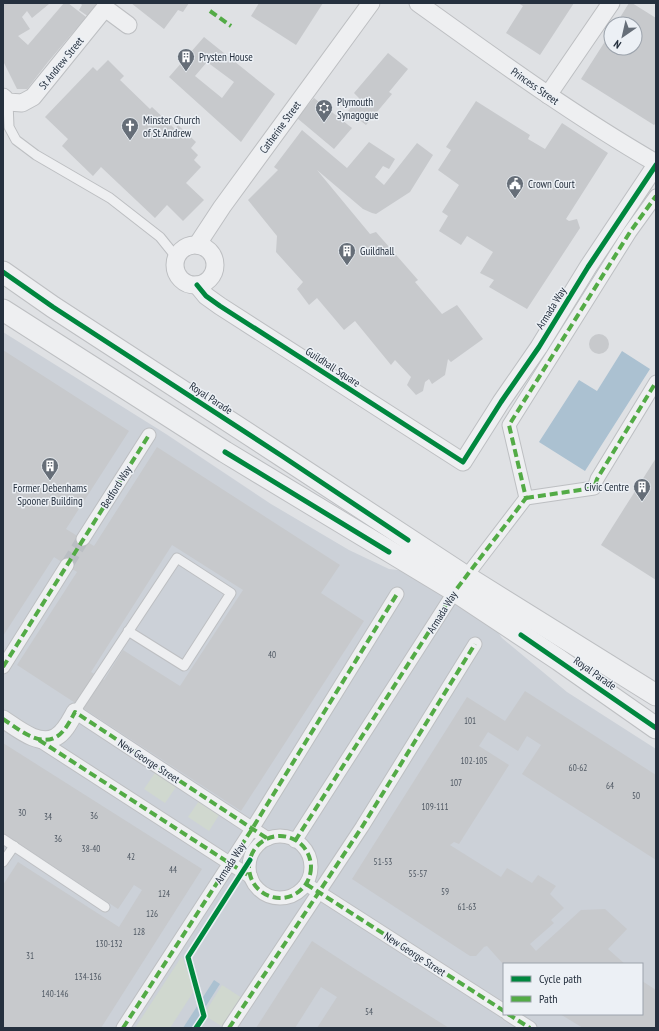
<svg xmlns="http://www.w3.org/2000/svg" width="659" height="1031" viewBox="0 0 659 1031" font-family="'PT Sans Narrow',sans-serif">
<rect width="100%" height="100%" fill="#dfe1e4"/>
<path fill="#ccd1d8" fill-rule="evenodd" d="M3 332 166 434 271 504 349 550 389 569 406 571 494 627 502 638 567 692 656 749V1028H3ZM504 964H642V1014H504Z"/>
<g fill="#d0d8cf">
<polygon points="155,773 176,787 165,803 144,789"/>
<polygon points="199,801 219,815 209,831 188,817"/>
<polygon points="182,956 194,991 170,1028 135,1028"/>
<polygon points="222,985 242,998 223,1027 207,1017 206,1011"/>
</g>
<g fill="#abc1d1">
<polygon points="622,351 650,369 585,471 539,442 579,380 597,391"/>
<polygon points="214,980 220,984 192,1028 183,1028"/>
</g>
<g fill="#c7c9cc" fill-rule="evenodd">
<polygon points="3,3 47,3 49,4 32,18 27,11 22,17 30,29 18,36 28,45 64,3 68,3 86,17 48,62 27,89 17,89 3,61"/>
<polygon points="80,3 98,3 89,17 79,10 82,5"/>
<polygon points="131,3 189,3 183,12 178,10 164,29"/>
<polygon points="259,3 323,3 296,45 251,16"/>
<polygon points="518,3 574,3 540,55 506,33 523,6"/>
<polygon points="629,3 632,3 656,18 656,123 654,125 581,79 611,32 611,48 635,48 635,24 616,24"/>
<path d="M204 37 275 94 241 142 169 77ZM207 62 234 82 222 98 195 76Z"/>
<polygon points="388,53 408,69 389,92 392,94 366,125 348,111 359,98 354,93"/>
<polygon points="108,60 124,76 120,80 150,109 152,107 175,129 178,125 196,142 191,148 198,155 194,160 201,167 186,183 204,200 183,221 167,205 155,218 101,167 93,176 62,146 68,139 45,117 93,67 97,71"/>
<polygon points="314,98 352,128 334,149 297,118"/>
<polygon points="476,101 530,135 528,139 545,149 562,123 608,153 566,219 569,221 577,219 580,228 527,309 489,287 494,280 480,273 493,252 467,236 461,245 439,231 448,216 442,212 459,185 438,170 451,150 446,147"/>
<polygon points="302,130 347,168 369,142 395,159 389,169 383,166 375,177 384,185 417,143 433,155 410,192 376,214 372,213 363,209 317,170 370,234 376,232 418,280 415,282 442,314 457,305 483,339 451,362 448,359 445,375 432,384 429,379 425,382 423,391 416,395 407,385 411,377 395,360 391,365 355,321 344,330 317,298 309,305 297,289 303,282 276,252 277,236 248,200 278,170 274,167"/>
<circle cx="599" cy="344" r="10"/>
<path d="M3 350 129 431 66 529 94 546 157 447 340 565 321 593 364 621 241 811 17 665 77 572 54 557 3 636ZM172 545 243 590 180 686 123 650 104 680 91 672Z"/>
<polygon points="656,458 656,580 601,545"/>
<polygon points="525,691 656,775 656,860 522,774 541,745 527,736 518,751 488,732 479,746 509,765 459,844 454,842 450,845 501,877 507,868 532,883 538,875 556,886 550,894 564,908 551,920 554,923 530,944 536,951 581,910 605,909 627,929 608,949 625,964 503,964 487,946 484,947 476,956 470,956 352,879 467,697 505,721"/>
<polygon points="3,743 202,869 101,1028 3,1028 3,885 18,862 119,927 142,890 134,885 118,909 3,833"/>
<polygon points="312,941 355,969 449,1028 317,1028 337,997 321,987 295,1028 256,1028"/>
<polygon points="642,981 656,990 656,1028 583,1028 560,1014 642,1014"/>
</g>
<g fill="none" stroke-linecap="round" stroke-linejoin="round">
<polyline stroke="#babec3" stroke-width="13" stroke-dasharray="13 6" stroke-linecap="butt" points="67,565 83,539"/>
<defs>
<g id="service">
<polyline points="8,102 9,127 16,140 36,155 110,198 160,237 177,258"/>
<polyline points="75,712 177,558 231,593 184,666 128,631"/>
<polyline points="3,839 105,907"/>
<polyline points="3,862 14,846"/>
</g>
<g id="pedestrian">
<polyline points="526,498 594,488 597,479 656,382"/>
<polyline points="83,539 149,435"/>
<polyline points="3,667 67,565"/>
<polyline points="75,712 268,839"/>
<polyline points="36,738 251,877"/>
<circle cx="280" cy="867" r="31"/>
<polyline points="295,841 455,591 526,498 509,425 630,232 656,196"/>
<polyline points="306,884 504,1011"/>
<polyline points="508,1014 530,1028"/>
<polyline points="123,1028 252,829 397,594"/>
<polyline points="229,1028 362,827 475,644"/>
</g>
<g id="minor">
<path d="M418 3C496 59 573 115 656 163"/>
<polyline points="548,95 611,3"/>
<polyline points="3,97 8,102 22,103 33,97 105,8 128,25"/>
<polyline points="197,245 222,207 371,3"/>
<circle cx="195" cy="265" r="20"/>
<polyline points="197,285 206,296 220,306 463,462 501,402 539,347 588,267 656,165"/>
<path d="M3 719C17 728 39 747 56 737 65 732 70 721 75 712"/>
</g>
<g id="tertiary">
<polyline points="3,272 53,307 282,456 465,576 656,695"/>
<polyline points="3,310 225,452 455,591 559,660 656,728"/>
</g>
</defs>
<use href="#service" stroke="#bdbfc2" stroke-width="11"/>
<use href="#pedestrian" stroke="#bdbfc2" stroke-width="15"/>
<use href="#minor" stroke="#bdbfc2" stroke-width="19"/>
<use href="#tertiary" stroke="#bdbfc2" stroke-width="23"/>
<use href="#service" stroke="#eeeff1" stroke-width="9"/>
<use href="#pedestrian" stroke="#eeeff1" stroke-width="13"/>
<use href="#minor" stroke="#eeeff1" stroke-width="17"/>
<use href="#tertiary" stroke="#eeeff1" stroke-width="21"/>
<g stroke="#53ab46" stroke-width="4" stroke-dasharray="8 4" stroke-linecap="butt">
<polyline points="210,11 231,26"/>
<polyline points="526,498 594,488 597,479 656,382"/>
<polyline points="3,667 149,435"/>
<path d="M3 719C17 728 39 747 56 737 65 732 70 721 75 712L268 839"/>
<polyline points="39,740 251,877"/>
<circle cx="280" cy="867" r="31"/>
<polyline points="295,841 455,591 526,498 509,425 630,232 656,196"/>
<polyline points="306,884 504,1011"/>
<polyline points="508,1014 530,1028"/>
<polyline points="123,1028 252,829 397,594"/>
<polyline points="229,1028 362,827 475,644"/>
</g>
<defs>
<g id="cycleway">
<polyline points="3,272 53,307 282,456 408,540"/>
<polyline points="197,285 206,296 220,306 463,462 501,402 539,347 588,267 656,165"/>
<polyline points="225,452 389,552"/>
<polyline points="521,635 656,728"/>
<polyline points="196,1028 204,1016 188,957 250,860"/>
</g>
</defs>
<use href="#cycleway" stroke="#ecf0f5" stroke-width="8"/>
<use href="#cycleway" stroke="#00873e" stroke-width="5"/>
</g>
<defs>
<symbol id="building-pin" viewBox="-11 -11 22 30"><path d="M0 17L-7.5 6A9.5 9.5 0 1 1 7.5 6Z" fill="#666e78" stroke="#ecf0f5"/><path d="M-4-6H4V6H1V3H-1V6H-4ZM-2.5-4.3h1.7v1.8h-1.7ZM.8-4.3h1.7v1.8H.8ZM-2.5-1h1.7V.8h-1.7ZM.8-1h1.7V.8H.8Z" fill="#fff"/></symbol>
<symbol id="synagogue-pin" viewBox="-11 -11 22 30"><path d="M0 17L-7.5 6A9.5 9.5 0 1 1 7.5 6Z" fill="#666e78" stroke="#ecf0f5"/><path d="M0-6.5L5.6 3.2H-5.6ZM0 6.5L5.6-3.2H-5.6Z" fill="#fff"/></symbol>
<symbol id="church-pin" viewBox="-11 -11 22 30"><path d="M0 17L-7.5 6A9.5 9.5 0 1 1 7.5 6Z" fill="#666e78" stroke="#ecf0f5"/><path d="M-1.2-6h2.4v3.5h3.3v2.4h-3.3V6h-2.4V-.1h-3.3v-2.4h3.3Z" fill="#fff"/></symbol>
<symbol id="civic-pin" viewBox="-11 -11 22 30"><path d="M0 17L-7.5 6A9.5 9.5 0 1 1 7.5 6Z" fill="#666e78" stroke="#ecf0f5"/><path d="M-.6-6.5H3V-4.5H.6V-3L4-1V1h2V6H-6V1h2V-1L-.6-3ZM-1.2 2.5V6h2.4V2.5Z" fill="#fff"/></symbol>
</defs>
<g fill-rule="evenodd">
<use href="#building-pin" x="176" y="47" width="20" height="27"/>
<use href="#synagogue-pin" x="314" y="98" width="20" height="27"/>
<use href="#church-pin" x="120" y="116" width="20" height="27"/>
<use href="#civic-pin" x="505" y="174" width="20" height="27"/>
<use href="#building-pin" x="337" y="241" width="20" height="27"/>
<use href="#building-pin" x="40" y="456" width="20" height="27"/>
<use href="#building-pin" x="632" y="477" width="20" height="27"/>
</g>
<g text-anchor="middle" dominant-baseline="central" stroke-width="3" stroke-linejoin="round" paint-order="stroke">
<g font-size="9" fill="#4e5762">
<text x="272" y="654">40</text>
<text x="470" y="720">101</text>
<text x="474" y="760">102-105</text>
<text x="578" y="767">60-62</text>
<text x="456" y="782">107</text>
<text x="610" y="785">64</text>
<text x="636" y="795">50</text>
<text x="435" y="806">109-111</text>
<text x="22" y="812">30</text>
<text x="94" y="815">36</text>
<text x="48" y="816">34</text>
<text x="58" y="838">36</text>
<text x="91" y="848">38-40</text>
<text x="131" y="856">42</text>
<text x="383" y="861">51-53</text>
<text x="173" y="869">44</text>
<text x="418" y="873">55-57</text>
<text x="445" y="891">59</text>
<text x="164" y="893">124</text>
<text x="467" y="906">61-63</text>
<text x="152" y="913">126</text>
<text x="139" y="931">128</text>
<text x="109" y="943">130-132</text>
<text x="30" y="955">31</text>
<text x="88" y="976">134-136</text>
<text x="55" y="993">140-146</text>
<text x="369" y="1011">54</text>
</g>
<g font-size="11" fill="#25303e" stroke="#ecf0f5" text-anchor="start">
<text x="199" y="57">Prysten House</text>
<text x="337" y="102">Plymouth<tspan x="337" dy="13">Synagogue</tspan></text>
<text x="143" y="120">Minster Church<tspan x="143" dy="13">of St Andrew</tspan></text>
<text x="528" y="184">Crown Court</text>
<text x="360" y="251">Guildhall</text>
<text x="629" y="487" text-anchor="end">Civic Centre</text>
<text x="50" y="488" text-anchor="middle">Former Debenhams<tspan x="50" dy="13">Spooner Building</tspan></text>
</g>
<g font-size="11" fill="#25303e" stroke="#ecf0f5">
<text transform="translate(61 63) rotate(-51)">St Andrew Street</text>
<text transform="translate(535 86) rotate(35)">Princess Street</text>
<text transform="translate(280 127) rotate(-54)">Catherine Street</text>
<text transform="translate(551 308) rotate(-58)">Armada Way</text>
<text transform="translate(333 367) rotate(33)">Guildhall Square</text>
<text transform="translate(211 398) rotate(33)">Royal Parade</text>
<text transform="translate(116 487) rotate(-58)">Bedford Way</text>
<text transform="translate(442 612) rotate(-58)">Armada Way</text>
<text transform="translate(595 673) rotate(35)">Royal Parade</text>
<text transform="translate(149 761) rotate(33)">New George Street</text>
<text transform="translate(230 863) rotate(-57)">Armada Way</text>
<text transform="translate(415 954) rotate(33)">New George Street</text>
</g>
</g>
<rect width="659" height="1031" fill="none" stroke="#25303e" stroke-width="8"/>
<rect x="503" y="963" width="140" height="52" fill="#ecf0f5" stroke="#9ca3ac"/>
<rect x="511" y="976" width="20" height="6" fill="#00873e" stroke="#9ca3ac"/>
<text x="539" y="983" font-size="12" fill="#25303e">Cycle path</text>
<rect x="511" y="996" width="20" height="6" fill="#53ab46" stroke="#9ca3ac"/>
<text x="539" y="1003" font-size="12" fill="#25303e">Path</text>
<g transform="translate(623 36) rotate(214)"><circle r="19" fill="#ecf0f5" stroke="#9ca3ac"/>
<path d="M0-3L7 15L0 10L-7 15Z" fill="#666e78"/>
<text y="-6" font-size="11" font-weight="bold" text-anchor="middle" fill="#25303e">N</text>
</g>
</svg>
